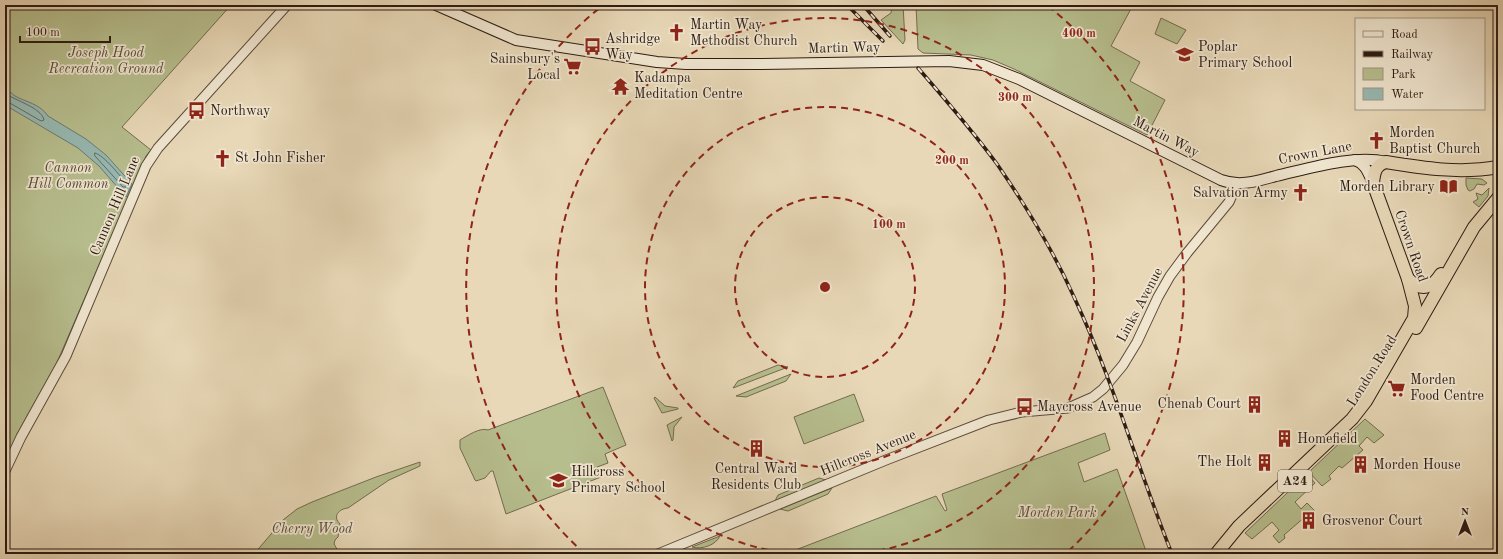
<svg xmlns="http://www.w3.org/2000/svg" width="1503" height="559" viewBox="0 0 1503 559" font-family="'Old Standard TT',serif">
<rect width="100%" height="100%" fill="#e8d8b7"/>
<filter id="stains"><feTurbulence type="fractalNoise" baseFrequency=".005" numOctaves="4"/><feColorMatrix values="0 0 0 0 .2 0 0 0 0 .09 0 0 0 0 .02 0 0 0 .5 -.17"/></filter>
<radialGradient id="worn" r=".72"><stop offset=".6" stop-color="#630" stop-opacity="0"/><stop offset="1" stop-color="#630" stop-opacity=".3"/></radialGradient>
<g fill="#b7be8e" stroke="#726c50">
<polygon points="5,5 231,5 122,127 151,150 146,156 52,374 5,460"/>
<polygon points="892,5 903,5 905,40 903,44 881,20 891,13"/>
<polygon points="916,5 1133,5 1111,46 1140,62 1130,81 1165,100 1147,135 1014,69 993,60 971,55 923,53 918,49"/>
<polygon points="1161,18 1186,30 1177,44 1155,34"/>
<polygon points="1466,178 1482,179 1487,183 1484,185 1477,184 1474,189 1470,191 1468,190 1466,185"/>
<polygon points="1489,188 1488,196 1479,207 1473,202 1478,199 1476,193 1482,195"/>
<polygon points="778,365 788,367 733,388 738,381"/>
<polygon points="791,374 786,381 746,397 736,396"/>
<path d="M603 387 626 445 605 454 608 463 597 467 601 477 506 514 493 471H491L485 478 476 481 475 480 460 448V440C467 436 480 427 488 430Z"/>
<polygon points="854,394 864,421 804,444 794,417"/>
<polygon points="655,397 665,406 678,408 678,409 662,413 654,398"/>
<polygon points="682,417 674,427 673,440 672,441 667,425"/>
<polygon points="1365,419 1384,435 1374,443 1367,437 1359,446 1363,450 1342,468 1339,466 1329,476 1331,479 1322,486 1309,472"/>
<polygon points="1105,433 1110,450 1078,463 1084,482 1117,469 1147,554 785,554 936,496 945,511 947,510 942,494"/>
<path d="M420 462V466L389 480 348 508C339 509 332 516 340 524L338 537 335 540 334 544 340 554H254L283 520 297 509 312 502 376 477Z"/>
<polygon points="1307,474 1315,483 1295,502 1301,509 1307,503 1315,511 1308,517 1306,516 1284,535 1285,538 1279,543 1273,536 1279,530 1272,522 1252,539 1245,533"/>
<polygon points="819,478 826,480 775,501 778,495"/>
<polygon points="832,488 828,494 788,511 780,509"/>
<path d="M720 536C716 545 702 550 692 547Z"/>
</g>
<path fill="#97b9b2" stroke="#6d7a72" d="M5 88C8 90 11 93 15 96 26 102 40 104 48 116L86 139 106 155 132 184 126 197 99 166 78 148 5 105Z"/>
<g fill="none" stroke-linecap="round" stroke-linejoin="round">
<g stroke="#626a62" stroke-width="1">
<path d="M5 93C15 101 41 107 44 120L41 121 8 102H5"/>
<path d="M95 153C104 155 120 176 127 184L126 187H123L95 156Z"/>
</g>
<defs>
<g id="tertiary">
<polyline points="5,471 21,437 66,356 146,166 158,148 287,5"/>
<polyline points="658,554 886,460 989,420 1022,412 1068,408 1093,397 1103,389 1123,365 1137,342 1158,297 1170,276 1187,253 1229,202 1233,193 1234,184"/>
</g>
<g id="secondary">
<path d="M436 5 516 40 657 62 686 64H757L949 61 983 65 1019 79 1221 180C1240 187 1257 181 1276 176 1307 169 1355 154 1386 162"/>
<path d="M1355 160C1366 164 1368 173 1373 183"/>
</g>
<g id="trunk">
<path d="M1408 279C1422 292 1432 288 1441 274"/>
<polyline points="1416,328 1474,227 1498,198"/>
<path d="M1216 554 1239 526 1352 419 1366 401 1414 318 1415 306 1408 279 1373 183C1374 173 1375 165 1386 162 1423 168 1460 174 1498 167"/>
</g>
</defs>
<use href="#tertiary" stroke="#5c4a3c" stroke-width="11"/>
<use href="#secondary" stroke="#2d1b13" stroke-width="12"/>
<use href="#trunk" stroke="#2d1b13" stroke-width="14"/>
<use href="#tertiary" stroke="#f0e6d0" stroke-width="9"/>
<use href="#secondary" stroke="#f0e6d0" stroke-width="10"/>
<use href="#trunk" stroke="#e8d8b7" stroke-width="12"/>
<defs>
<g id="rail">
<polyline points="847,5 883,41"/>
<polyline points="863,5 890,36"/>
<path d="M918 68C945 99 972 130 997 164 1026 206 1053 250 1074 297 1113 380 1138 469 1172 554"/>
</g>
</defs>
<use href="#rail" stroke="#2d1b13" stroke-width="3.5"/>
<use href="#rail" stroke="#f0e6d0" stroke-width="2" stroke-dasharray="6" stroke-linecap="butt"/>
</g>
<g fill="none" stroke="#8f2418" stroke-width="2" stroke-dasharray="7 5">
<circle cx="825" cy="287" r="90"/>
<circle cx="825" cy="287" r="180"/>
<path d="M792 554A269 269 0 1 1 858 554"/>
<path d="M585 554A359 359 0 0 1 602 6M1048 6A359 359 0 0 1 1065 554"/>
</g>
<defs>
<symbol id="church-bare" viewBox="-9 -9 18 18"><path d="M-1.2-6h2.4v3.5h3.3v2.4h-3.3V6h-2.4V-.1h-3.3v-2.4h3.3Z" fill="#8f2418" stroke="#f0e6d0" stroke-width="2.5" paint-order="stroke"/></symbol>
<symbol id="bus-bare" viewBox="-9 -9 18 18"><path d="M-5-6H5V4H4V6H2V4H-2V6H-4V4H-5ZM-3.5-4V0h7V-4ZM-3.5 1.2v1.5H-2V1.2ZM2 1.2v1.5H3.5V1.2Z" fill="#8f2418" stroke="#f0e6d0" stroke-width="2.5" paint-order="stroke"/></symbol>
<symbol id="school-bare" viewBox="-9 -9 18 18"><path d="M0-5L7-2L0 1L-7-2ZM-4 1L0 2.5L4 1V4Q0 6-4 4Z" fill="#8f2418" stroke="#f0e6d0" stroke-width="2.5" paint-order="stroke"/></symbol>
<symbol id="supermarket-bare" viewBox="-9 -9 18 18"><path d="M-6-5.5h2.5l.6 2H6L4.5 2H-2.5L-4.4-4H-6ZM-1.5 3.2a1.3 1.3 0 1 0 .1 0ZM3 3.2a1.3 1.3 0 1 0 .1 0Z" fill="#8f2418" stroke="#f0e6d0" stroke-width="2.5" paint-order="stroke"/></symbol>
<symbol id="temple-bare" viewBox="-9 -9 18 18"><path d="M0-6L5-2H3V0L6.5 2.5H4V6H1.5V3h-3V6H-4V2.5H-6.5L-3 0V-2H-5Z" fill="#8f2418" stroke="#f0e6d0" stroke-width="2.5" paint-order="stroke"/></symbol>
<symbol id="library-bare" viewBox="-9 -9 18 18"><path d="M-6-4Q-3-5.5-.7-3.5V5Q-3 3-6 4ZM6-4Q3-5.5 .7-3.5V5Q3 3 6 4Z" fill="#8f2418" stroke="#f0e6d0" stroke-width="2.5" paint-order="stroke"/></symbol>
<symbol id="building-bare" viewBox="-9 -9 18 18"><path d="M-4-6H4V6H1V3H-1V6H-4ZM-2.5-4.3h1.7v1.8h-1.7ZM.8-4.3h1.7v1.8H.8ZM-2.5-1h1.7V.8h-1.7ZM.8-1h1.7V.8H.8Z" fill="#8f2418" stroke="#f0e6d0" stroke-width="2.5" paint-order="stroke"/></symbol>
</defs>
<g fill-rule="evenodd">
<use href="#church-bare" x="664" y="20" width="25" height="25"/>
<use href="#bus-bare" x="580" y="34" width="25" height="25"/>
<use href="#school-bare" x="1172" y="42" width="25" height="25"/>
<use href="#supermarket-bare" x="560" y="54" width="25" height="25"/>
<use href="#temple-bare" x="608" y="74" width="25" height="25"/>
<use href="#bus-bare" x="184" y="98" width="25" height="25"/>
<use href="#church-bare" x="1364" y="128" width="25" height="25"/>
<use href="#church-bare" x="210" y="146" width="25" height="25"/>
<use href="#library-bare" x="1436" y="174" width="25" height="25"/>
<use href="#church-bare" x="1288" y="180" width="25" height="25"/>
<use href="#supermarket-bare" x="1384" y="376" width="25" height="25"/>
<use href="#building-bare" x="1242" y="392" width="25" height="25"/>
<use href="#bus-bare" x="1012" y="394" width="25" height="25"/>
<use href="#building-bare" x="1272" y="426" width="25" height="25"/>
<use href="#building-bare" x="744" y="436" width="25" height="25"/>
<use href="#building-bare" x="1252" y="450" width="25" height="25"/>
<use href="#building-bare" x="1348" y="452" width="25" height="25"/>
<use href="#school-bare" x="546" y="468" width="25" height="25"/>
<use href="#building-bare" x="1296" y="508" width="25" height="25"/>
</g>
<g text-anchor="middle" dominant-baseline="central" stroke-width="3.5" stroke-linejoin="round" paint-order="stroke">
<rect fill="#f0e6d0" stroke="#68584c" stroke-width="1" x="1278" y="470" width="34" height="22" rx="3"/>
<g font-size="13" font-weight="bold" fill="#2d1b13">
<text x="1295" y="481">A24</text>
</g>
<g font-size="14" fill="#2d1b13" stroke="#f0e6d0" text-anchor="start">
<text x="690" y="25">Martin Way<tspan x="690" dy="16">Methodist Church</tspan></text>
<text x="605" y="39">Ashridge<tspan x="605" dy="16">Way</tspan></text>
<text x="1198" y="47">Poplar<tspan x="1198" dy="16">Primary School</tspan></text>
<text x="560" y="59" text-anchor="end">Sainsbury's<tspan x="560" dy="16">Local</tspan></text>
<text x="634" y="78">Kadampa<tspan x="634" dy="16">Meditation Centre</tspan></text>
<text x="210" y="111">Northway</text>
<text x="1389" y="133">Morden<tspan x="1389" dy="16">Baptist Church</tspan></text>
<text x="235" y="158">St John Fisher</text>
<text x="1435" y="187" text-anchor="end">Morden Library</text>
<text x="1288" y="193" text-anchor="end">Salvation Army</text>
<text x="1410" y="380">Morden<tspan x="1410" dy="16">Food Centre</tspan></text>
<text x="1241" y="404" text-anchor="end">Chenab Court</text>
<text x="1037" y="407">Maycross Avenue</text>
<text x="1297" y="439">Homefield</text>
<text x="1252" y="462" text-anchor="end">The Holt</text>
<text x="1373" y="465">Morden House</text>
<text x="756" y="469" text-anchor="middle">Central Ward<tspan x="756" dy="16">Residents Club</tspan></text>
<text x="571" y="472">Hillcross<tspan x="571" dy="16">Primary School</tspan></text>
<text x="1322" y="521">Grosvenor Court</text>
</g>
<g font-size="14" fill="#2d1b13" stroke="#f0e6d0">
<text transform="translate(844 48) rotate(-1)">Martin Way</text>
<text transform="translate(1166 137) rotate(27)">Martin Way</text>
<text transform="translate(1315 153) rotate(-11)">Crown Lane</text>
<text transform="translate(115 206) rotate(-67)">Cannon Hill Lane</text>
<text transform="translate(1411 246) rotate(71)">Crown Road</text>
<text transform="translate(1140 305) rotate(-62)">Links Avenue</text>
<text transform="translate(1372 371) rotate(-58)">London Road</text>
<text transform="translate(868 453) rotate(-22)">Hillcross Avenue</text>
</g>
<g font-size="14" font-style="italic" fill="#564c38" stroke="#f0e6d0">
<text x="106" y="53">Joseph Hood<tspan x="106" dy="16">Recreation Ground</tspan></text>
<text x="68" y="168">Cannon<tspan x="68" dy="16">Hill Common</tspan></text>
<text x="1057" y="513">Morden Park</text>
<text x="312" y="529">Cherry Wood</text>
</g>
</g>
<circle cx="825" cy="287" r="6" fill="#8f2418" stroke="#f0e6d0" stroke-width="2"/>
<g font-size="12" text-anchor="middle" font-weight="bold" fill="#8f2418" stroke="#f0e6d0" stroke-width="3.5" stroke-linejoin="round" paint-order="stroke">
<text x="1079" y="37">400 m</text>
<text x="1015" y="101">300 m</text>
<text x="952" y="164">200 m</text>
<text x="889" y="228">100 m</text>
</g>
<rect width="1503" height="559" fill="none" stroke="#e8d8b7" stroke-width="20"/>
<rect x="6" y="6" width="1491" height="547" fill="none" stroke="#2d1b13" stroke-width="2"/>
<rect x="10" y="10" width="1483" height="539" fill="none" stroke="#2d1b13"/>
<rect x="1355" y="18" width="130" height="92" fill="#f0e6d0" stroke="#a29584"/>
<rect x="1363" y="31" width="20" height="6" fill="#f0e6d0" stroke="#a29584"/>
<text x="1391" y="38" font-size="12" fill="#2d1b13">Road</text>
<rect x="1363" y="51" width="20" height="6" fill="#2d1b13" stroke="#a29584"/>
<text x="1391" y="58" font-size="12" fill="#2d1b13">Railway</text>
<rect x="1363" y="68" width="20" height="12" fill="#b7be8e" stroke="#a29584"/>
<text x="1391" y="78" font-size="12" fill="#2d1b13">Park</text>
<rect x="1363" y="88" width="20" height="12" fill="#97b9b2" stroke="#a29584"/>
<text x="1391" y="98" font-size="12" fill="#2d1b13">Water</text>
<g transform="translate(1465 521)" stroke="#f0e6d0" stroke-width="3" paint-order="stroke">
<path d="M0-3L7 15L0 10L-7 15Z" fill="#2d1b13"/>
<text y="-6" font-size="11" font-weight="bold" text-anchor="middle" fill="#2d1b13">N</text>
</g>
<path d="M20 36v6h90v-6" fill="none" stroke="#2d1b13" stroke-width="2"/>
<text x="26" y="36" font-size="12" fill="#2d1b13" stroke="#f0e6d0" stroke-width="3" paint-order="stroke">100 m</text>
<rect width="100%" height="100%" filter="url(#stains)"/>
<rect width="100%" height="100%" fill="url(#worn)"/>
</svg>
